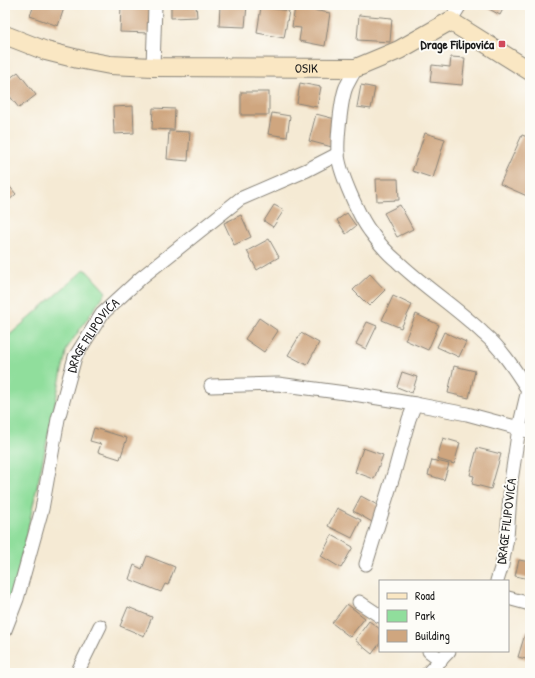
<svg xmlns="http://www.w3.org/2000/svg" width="535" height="678" viewBox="0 0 535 678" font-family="'Patrick Hand',sans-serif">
<rect width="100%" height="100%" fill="#fdfcf7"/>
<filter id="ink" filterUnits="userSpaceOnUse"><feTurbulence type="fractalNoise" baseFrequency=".025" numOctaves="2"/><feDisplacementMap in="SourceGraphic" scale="8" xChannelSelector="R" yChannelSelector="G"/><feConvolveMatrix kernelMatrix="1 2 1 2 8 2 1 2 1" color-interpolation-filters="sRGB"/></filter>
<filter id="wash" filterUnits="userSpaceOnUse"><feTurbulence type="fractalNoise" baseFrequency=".012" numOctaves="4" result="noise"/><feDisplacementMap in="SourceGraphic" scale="16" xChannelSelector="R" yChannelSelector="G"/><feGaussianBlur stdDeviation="0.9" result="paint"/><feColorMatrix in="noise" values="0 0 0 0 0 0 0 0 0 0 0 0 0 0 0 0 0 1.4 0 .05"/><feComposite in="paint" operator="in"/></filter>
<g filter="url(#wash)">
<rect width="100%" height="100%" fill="#f5ead4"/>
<polygon fill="#90de9c" stroke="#567d5c" points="85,269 106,292 67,348 13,598 5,596 5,339"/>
<g id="blocks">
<g fill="#cfa67f">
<polygon points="34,5 65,5 58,26 30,16"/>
<polygon points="121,5 152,5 150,33 120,32"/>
<polygon points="171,5 196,5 197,17 171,18"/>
<polygon points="220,5 247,5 245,27 219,26"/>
<polygon points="482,5 505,5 500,15"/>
<polygon points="261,7 289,11 284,38 257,33"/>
<polygon points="295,7 330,13 325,46 299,41 301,28 292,27"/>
<polygon points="359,15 392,18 390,42 357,40"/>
<polygon points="451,57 465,58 462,85 430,82 432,65 450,67"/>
<polygon points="18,72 36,95 19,108 5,90 5,82"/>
<polygon points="300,83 321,87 317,107 297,103"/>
<polygon points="361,85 375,88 371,109 357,107"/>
<rect x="241" y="92" width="28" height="23"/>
<polygon points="133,106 134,133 114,134 113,107"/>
<polygon points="153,108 175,109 174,130 152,129"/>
<polygon points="272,113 290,116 287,137 268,134"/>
<polygon points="316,114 339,120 332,147 309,141"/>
<polygon points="169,131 190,132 188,161 167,159"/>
<polygon points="425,133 445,139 433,178 412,171"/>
<polygon points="522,135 530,138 530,189 527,196 500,184"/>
<polygon points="376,179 398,179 399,200 377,201"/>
<polygon points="5,181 16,194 5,204"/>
<polygon points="274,205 284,210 273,227 264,221"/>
<polygon points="400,205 413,229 397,237 384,213"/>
<polygon points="347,213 356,226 346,234 337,220"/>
<polygon points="241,215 251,237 234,245 224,223"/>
<polygon points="269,239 279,257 257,270 247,251"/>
<polygon points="370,274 385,290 369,306 353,290"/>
<polygon points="393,296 412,305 401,328 382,320"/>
<polygon points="416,314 439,325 428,350 405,340"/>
<polygon points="259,318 278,331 264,352 245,339"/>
<polygon points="367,322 377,326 366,349 356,344"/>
<polygon points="444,332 466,342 459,357 437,347"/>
<polygon points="301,333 319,343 307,365 288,355"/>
<polygon points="454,366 475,371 469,398 448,393"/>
<polygon points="402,372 417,377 412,393 397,387"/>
<polygon points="94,428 127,438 120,459 98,452 101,444 90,441"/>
<polygon points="443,438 460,443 454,464 437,459"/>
<polygon points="363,448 383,455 374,479 355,472"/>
<polygon points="477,448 501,454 491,489 472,484 474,476 470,475"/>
<polygon points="432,460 449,464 444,480 428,475"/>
<polygon points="361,496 381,507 372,522 353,511"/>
<polygon points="337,508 361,520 352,538 328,526"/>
<polygon points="332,535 353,547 341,568 321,556"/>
<polygon points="147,556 175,567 168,585 165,584 161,592 129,579 134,565 142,569"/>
<polygon points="519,560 530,562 530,579 515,576"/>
<polygon points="347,604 365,618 350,637 332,623"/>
<polygon points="128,607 152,617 144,636 120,626"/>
<polygon points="369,621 380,629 380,643 372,654 355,640"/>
<polygon points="526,631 530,633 530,660 518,657"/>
</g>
</g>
</g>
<g filter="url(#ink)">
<use href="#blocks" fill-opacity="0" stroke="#888378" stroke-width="1"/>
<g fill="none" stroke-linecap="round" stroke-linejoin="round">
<defs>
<g id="street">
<polyline points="450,21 460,5"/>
<polyline points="153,67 155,5"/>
<path d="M356 68C353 74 349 81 346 87 341 99 337 140 338 153 338 170 360 218 370 231 378 242 387 253 397 261 424 287 456 307 483 333 502 349 515 370 528 390L519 428 511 481 507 538 502 565 497 581"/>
<polyline points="211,386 278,384 360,395 415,404 467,414 519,428 530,432"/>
<polyline points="366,564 395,470 409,419 415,404"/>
<polyline points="508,598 530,604"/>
<polyline points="359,602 380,616"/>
<path id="s1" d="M5 630 17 599 42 509 58 419 75 357 102 314 142 277 240 199 307 170 338 154"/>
<polyline points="429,651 441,660"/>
<polyline points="77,673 100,626"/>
<polyline points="428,673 449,651"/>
</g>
<g id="secondary">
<path id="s2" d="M5 35 46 51 78 59 110 65 153 67 356 68 399 50 450 21 530 71"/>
</g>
</defs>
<use href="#street" stroke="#888378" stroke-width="15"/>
<use href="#secondary" stroke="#888378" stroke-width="20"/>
<use href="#street" stroke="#fff" stroke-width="13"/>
<use href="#secondary" stroke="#fae7c3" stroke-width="18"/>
</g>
</g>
<rect fill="#d1495b" stroke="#fdfcf7" stroke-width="1.5" x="498" y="40" width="8" height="8" rx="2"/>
<g text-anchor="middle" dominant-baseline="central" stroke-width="4" stroke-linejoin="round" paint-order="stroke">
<g font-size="13" font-weight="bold" fill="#1c1c1c" stroke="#fdfcf7" text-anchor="end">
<text x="494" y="44">Drage Filipovića</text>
</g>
<g font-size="13" fill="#1c1c1c" stroke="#fdfcf7">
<text stroke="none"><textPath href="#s2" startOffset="306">OSIK</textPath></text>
<text stroke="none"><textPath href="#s1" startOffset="310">DRAGE FILIPOVIĆA</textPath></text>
<text transform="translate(506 521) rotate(-83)">DRAGE FILIPOVIĆA</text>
</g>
</g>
<rect width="535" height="678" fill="none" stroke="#fdfcf7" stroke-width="20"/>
<rect x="379" y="580" width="130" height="72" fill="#fdfcf7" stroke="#a3a29f"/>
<rect x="387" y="593" width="20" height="6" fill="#fae7c3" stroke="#a3a29f"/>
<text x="415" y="600" font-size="12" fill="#1c1c1c">Road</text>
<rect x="387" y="610" width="20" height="12" fill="#90de9c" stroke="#a3a29f"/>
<text x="415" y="620" font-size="12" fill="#1c1c1c">Park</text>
<rect x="387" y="630" width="20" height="12" fill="#cfa67f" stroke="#a3a29f"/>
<text x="415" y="640" font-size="12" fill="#1c1c1c">Building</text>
</svg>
